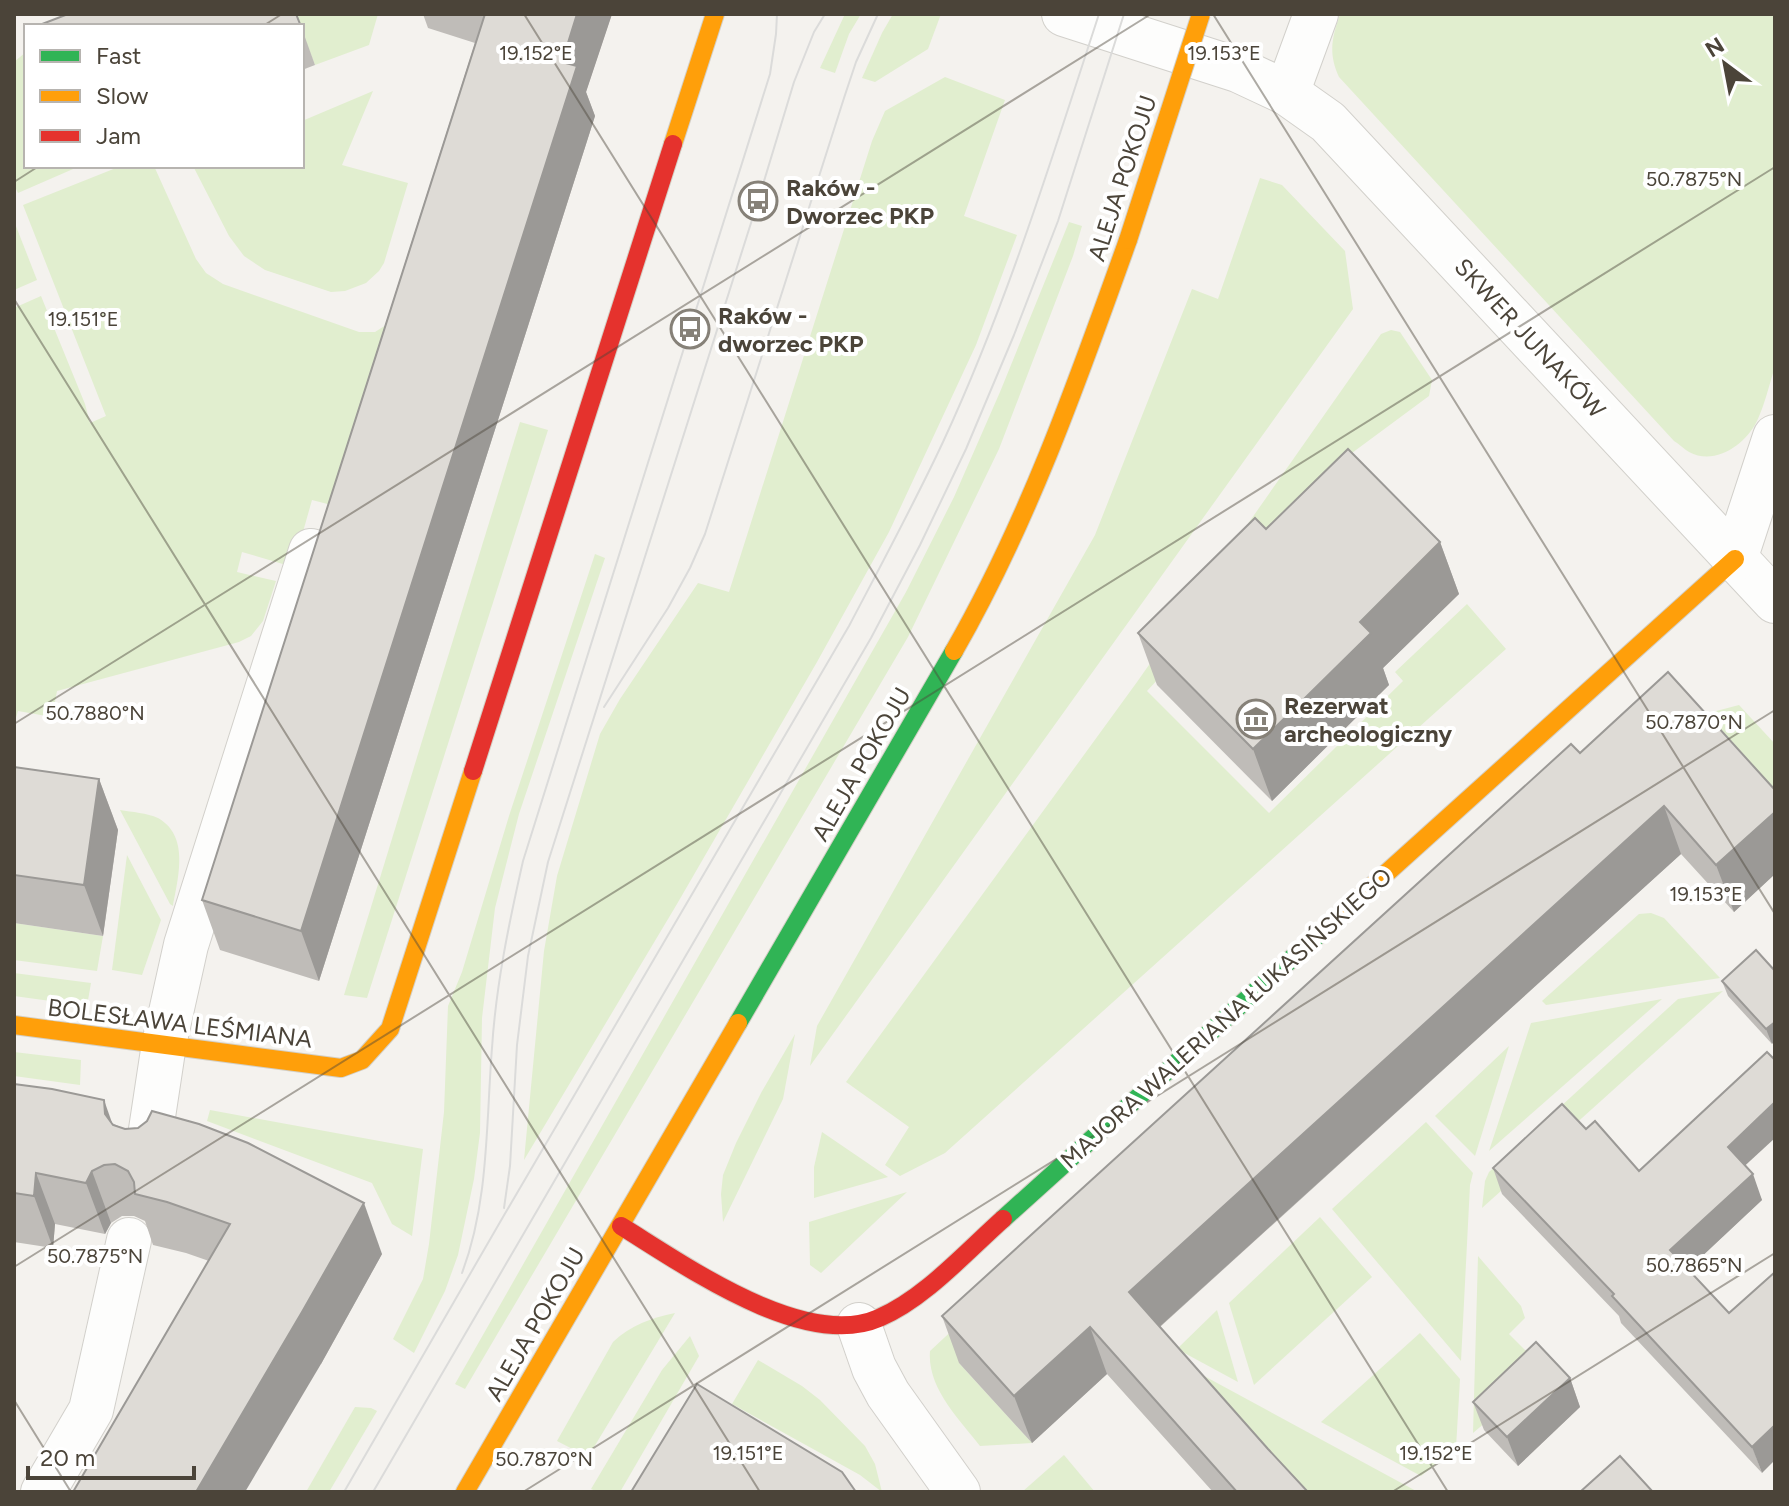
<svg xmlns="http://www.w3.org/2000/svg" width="1789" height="1506" viewBox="0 0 1789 1506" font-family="Figtree,sans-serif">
<rect width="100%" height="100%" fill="#f4f2ee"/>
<g fill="#e1eecf">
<polygon points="295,14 378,14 369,45 315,65 302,32 302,26 300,26"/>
<polygon points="845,14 861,14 849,34 835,73 820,68"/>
<polygon points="893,14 941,14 928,49 875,82 862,78 882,33"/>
<path d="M1340 14H1775V367C1769 385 1765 404 1757 421 1745 445 1715 466 1689 452 1684 449 1679 444 1674 441L1339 77C1328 53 1332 38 1340 14Z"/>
<polygon points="26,52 26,166 80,166 18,193 14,185 14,62"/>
<polygon points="945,77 1005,100 964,216 1017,235 976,345 889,532 817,662 677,904 524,1160 544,951 557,876 600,734 620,699 698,583 729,592 872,141 885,111"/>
<polygon points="373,91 342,165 408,183 384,263 379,271 366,283 345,291 331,292 265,270 244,256 229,236 193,166 302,166 302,121"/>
<polygon points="121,166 154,166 196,259 206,273 223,284 359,332 375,332 389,323 343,508 312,500 293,567 242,552 237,572 276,581 263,621 251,636 239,642 57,691 52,717 18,711 14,724 14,308 41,296 85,404 90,423 106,416 23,205"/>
<polygon points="1260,178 1282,185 1345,251 1353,309 810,1066 817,1026 1095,535 1192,289 1218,299"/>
<polygon points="14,221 37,280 14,290"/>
<polygon points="1069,222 1082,226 1073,256 999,449 908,637 465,1389 455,1384 906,592 954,497 1000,392"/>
<polygon points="1391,330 1400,332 1432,380 1429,396 1333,467 1265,564 1147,691 1269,813 1403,681 1395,672 1467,604 1506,649 945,1153 900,1176 885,1165 909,1127 846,1082 1137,682 1381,334"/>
<polygon points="520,422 548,430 367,998 344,995"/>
<polygon points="595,554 605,558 519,814 495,908 482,1018 480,1133 474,1179 458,1255 445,1291 414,1353 393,1339 423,1279 429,1244 444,1112 448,1006 462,972 509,816"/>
<polygon points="1739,705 1775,744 1775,818 1686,719"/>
<path d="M120 810C132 812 147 813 158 818 190 836 178 878 173 906L170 904Z"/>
<polygon points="127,855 161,920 142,975 112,970"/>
<polygon points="1651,913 1664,918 1720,978 1546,1005 1542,1001 1639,914"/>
<polygon points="14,923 103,936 97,971 14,960"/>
<polygon points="14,973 91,983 87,1006 14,996"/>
<polygon points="1723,991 1482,1208 1485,1181 1489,1172 1678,999"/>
<polygon points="1662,999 1489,1151 1531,1023"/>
<polygon points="795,1034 783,1099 723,1222 721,1194 723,1175 736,1143 761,1093"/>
<polygon points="1509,1046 1475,1156 1435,1116"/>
<polygon points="14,1052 81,1060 80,1085 14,1076"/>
<polygon points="210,1110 423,1149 412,1236 392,1224 372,1183 207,1121"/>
<polygon points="1426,1122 1473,1173 1470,1185 1461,1361 1332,1209"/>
<polygon points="822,1132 888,1177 814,1198 814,1167"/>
<polygon points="907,1192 821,1273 810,1265 809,1222"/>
<polygon points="1320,1217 1372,1277 1254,1385 1229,1303"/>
<polygon points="1478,1256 1521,1306 1525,1318 1509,1334 1546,1371 1473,1433"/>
<path d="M1001 1285 959 1363 1032 1443 980 1446C959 1419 927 1388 930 1351Z"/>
<polygon points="1217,1310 1238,1382 1177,1349"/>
<path d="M675 1313 588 1457 557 1441 613 1342C631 1325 651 1318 675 1313Z"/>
<polygon points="1420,1333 1460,1379 1456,1448 1421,1476 1321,1422"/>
<polygon points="690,1336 699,1356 620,1492 598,1492 591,1489 662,1370"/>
<polygon points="1171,1358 1418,1492 1282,1492"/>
<polygon points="758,1360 802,1386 820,1400 865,1446 875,1464 882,1492 860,1475 732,1404"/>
<polygon points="355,1407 371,1408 377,1411 329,1492 306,1492"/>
<polygon points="1064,1455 1095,1492 1022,1492"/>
</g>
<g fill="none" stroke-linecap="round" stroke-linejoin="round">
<defs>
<g id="street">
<polyline points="1064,14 1238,70 1287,93 1328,122 1775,601"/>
<polyline points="1287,93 1316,14"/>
<polyline points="1735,559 1775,437"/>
<polyline points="147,1156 164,1044 186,945 311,551"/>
<polyline points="859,1325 874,1368 888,1394 958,1492"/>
<polyline points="43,1492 91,1410 129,1240"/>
</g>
<g id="fast">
<polyline points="738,1023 954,651"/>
<polyline points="1003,1219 1340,915"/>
</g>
<g id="slow">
<polyline points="673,144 715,14"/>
<path d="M954 651C1028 522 1078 380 1128 240"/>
<polyline points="1340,915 1735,559"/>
<polyline points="14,1025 341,1068 362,1060 390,1029 473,771"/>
<polyline points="465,1492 738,1023"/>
</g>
<g id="jam">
<polyline points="473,771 673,144"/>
<path d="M621 1226C683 1264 804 1351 879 1318 924 1299 966 1252 1003 1219"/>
</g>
</defs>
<use href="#street" stroke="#d2d0cb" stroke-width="46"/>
<use href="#fast" stroke="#d3cfc5" stroke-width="20"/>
<use href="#slow" stroke="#d3cfc5" stroke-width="20"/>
<use href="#jam" stroke="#d3cfc5" stroke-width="20"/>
<use href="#street" stroke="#fdfdfc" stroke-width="44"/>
<use href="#fast" stroke="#30b455" stroke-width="18"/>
<use href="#slow" stroke="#ff9f0a" stroke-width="18"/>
<use href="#jam" stroke="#e5322d" stroke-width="18"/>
<g stroke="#dbdbda" stroke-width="2">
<polyline points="604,707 668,608 690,568 705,534 844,98 856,62 878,14"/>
<polyline points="504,1208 510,1166 517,1045 528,956 548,862 758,201 794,82 814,32 825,14"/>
<path d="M462 1273C489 1202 486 1123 492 1048 496 985 509 923 523 861L770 74 776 34 777 14"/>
<path d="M344 1492 503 1217 849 626C881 565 914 504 943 442 1007 304 1052 158 1099 14"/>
<polyline points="373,1492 871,638 920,545 966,449 1014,335 1058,221 1124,14"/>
</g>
<defs>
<polyline id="slow-bridge" points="1128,240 1201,14"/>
</defs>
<use href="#slow-bridge" stroke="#d3cfc5" stroke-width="20" stroke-linecap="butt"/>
<use href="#slow-bridge" stroke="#ff9f0a" stroke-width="18"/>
</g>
<g fill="#bfbcb8">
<polygon points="423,14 612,14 586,92 595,116 319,981 220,950 202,900 475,43 428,28"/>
<polygon points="302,29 315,65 302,70"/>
<polygon points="1266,529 1440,542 1459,594 1383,668 1389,685 1272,801 1157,685 1138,633"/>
<polygon points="1580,753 1775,790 1775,874 1734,912 1681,854 1160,1327 1268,1449 1308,1492 1213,1492 1107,1374 1032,1443 959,1363 942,1316"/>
<polygon points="14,767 99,779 118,830 103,936 14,923"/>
<polygon points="1756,950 1772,1044 1728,996 1722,981"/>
<polygon points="14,1084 112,1123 382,1254 321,1364 209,1261 186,1253 153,1245 145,1221 134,1216 122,1216 111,1223 105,1234 55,1224 53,1248 14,1242"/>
<polygon points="1586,1129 1639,1171 1745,1166 1762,1200 1688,1269 1762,1473 1621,1323 1619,1316 1502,1194 1493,1168"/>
<polygon points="1570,1378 1580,1407 1518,1466 1484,1430 1473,1402"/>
</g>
<g fill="#9b9996">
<polygon points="577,14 612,14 586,92 595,116 319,981 301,931 562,62"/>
<polygon points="1440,542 1459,594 1383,668 1389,685 1272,801 1253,749 1360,622"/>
<polygon points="99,779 118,830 103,936 84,885"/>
<polygon points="1664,806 1681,854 1146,1339 1129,1292"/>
<polygon points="1775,812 1775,874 1734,912 1716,865"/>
<polygon points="1775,1022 1775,1041 1772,1044 1766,1029"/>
<polygon points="104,1100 122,1151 105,1114"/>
<polygon points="1775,1102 1775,1138 1737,1173 1728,1147"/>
<polygon points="92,1171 111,1223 105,1234 86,1183"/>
<polygon points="36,1173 55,1224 53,1248 34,1196"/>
<polygon points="1753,1174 1762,1200 1680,1277 1670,1250"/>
<polygon points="364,1203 382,1254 321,1364 245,1492 196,1492"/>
<polygon points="1090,1327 1107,1374 1032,1443 1014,1396"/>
<polygon points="1570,1378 1580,1407 1518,1466 1507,1437"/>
<polygon points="1775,1425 1775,1460 1762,1473 1752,1447"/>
</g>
<g fill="#dedbd6" stroke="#9b9996" stroke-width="2">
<polygon points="68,14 296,14 300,24 295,26 37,26"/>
<polygon points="485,14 577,14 562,62 577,66 301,931 202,900"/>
<polygon points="1348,449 1440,542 1360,622 1371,633 1253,749 1138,633 1255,518 1266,529"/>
<polygon points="1668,672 1775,790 1775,812 1716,865 1664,806 1129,1292 1268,1449 1308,1492 1237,1492 1090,1327 1014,1396 942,1316 1571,744 1580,753"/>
<polygon points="14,767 99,779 84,885 14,875"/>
<polygon points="1756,950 1775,971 1775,1022 1766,1029 1722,981"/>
<polygon points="1767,1052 1775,1060 1775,1102 1728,1147 1753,1174 1670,1250 1729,1313 1775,1272 1775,1425 1752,1447 1612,1296 1614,1294 1493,1168 1562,1104 1586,1129 1595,1121 1639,1171"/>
<polygon points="14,1084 52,1089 104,1100 105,1114 113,1125 125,1129 138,1128 147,1121 152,1111 199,1124 248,1143 364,1203 302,1312 196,1492 73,1492 230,1224 167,1202 135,1194 134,1182 128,1171 115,1164 104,1165 92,1171 86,1183 36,1173 34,1196 14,1193"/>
<polygon points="1536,1342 1570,1378 1507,1437 1473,1402"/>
<polygon points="697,1384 842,1472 856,1492 631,1492"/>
<polygon points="1620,1456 1653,1492 1580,1492"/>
</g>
<path fill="none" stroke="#4b4439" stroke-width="2" stroke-opacity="0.45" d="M524 14 1448 1492M1213 14 1775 914M263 26 282 14M14 182 39 166M14 299 760 1492M14 724 1151 14M14 1267 1775 167M14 1400 71 1492M523 1492 1775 710M1392 1492 1775 1253"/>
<defs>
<symbol id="bus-ring" viewBox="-11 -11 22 22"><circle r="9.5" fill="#fff" stroke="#868178" stroke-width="1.5"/><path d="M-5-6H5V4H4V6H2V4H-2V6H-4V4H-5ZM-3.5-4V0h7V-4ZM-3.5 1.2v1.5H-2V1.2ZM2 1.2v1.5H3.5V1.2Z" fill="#868178"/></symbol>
<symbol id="museum-ring" viewBox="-11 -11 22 22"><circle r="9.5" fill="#fff" stroke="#868178" stroke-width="1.5"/><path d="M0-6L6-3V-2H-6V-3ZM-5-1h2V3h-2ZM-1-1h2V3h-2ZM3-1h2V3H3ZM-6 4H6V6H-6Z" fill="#868178"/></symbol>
</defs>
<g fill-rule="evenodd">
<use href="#bus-ring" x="736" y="179" width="44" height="44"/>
<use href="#bus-ring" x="668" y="307" width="44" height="44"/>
<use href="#museum-ring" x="1234" y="697" width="44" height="44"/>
</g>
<g text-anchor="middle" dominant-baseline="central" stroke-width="8" stroke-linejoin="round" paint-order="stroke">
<g font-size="24" fill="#4b4439" stroke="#fff">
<text transform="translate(1122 178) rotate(-72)">ALEJA POKOJU</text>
<text transform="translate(1530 338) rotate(47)">SKWER JUNAKÓW</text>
<text transform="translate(861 764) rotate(-60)">ALEJA POKOJU</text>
<text transform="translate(1226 1018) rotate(-42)">MAJORA WALERIANA ŁUKASIŃSKIEGO</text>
<text transform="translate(180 1023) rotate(7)">BOLESŁAWA LEŚMIANA</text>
<text transform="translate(535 1324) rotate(-60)">ALEJA POKOJU</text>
</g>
<g font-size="24" font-weight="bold" fill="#4b4439" stroke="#fff" text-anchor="start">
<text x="786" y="187">Raków -<tspan x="786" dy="28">Dworzec PKP</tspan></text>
<text x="718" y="315">Raków -<tspan x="718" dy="28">dworzec PKP</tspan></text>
<text x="1284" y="705">Rezerwat<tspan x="1284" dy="28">archeologiczny</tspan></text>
</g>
</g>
<g font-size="20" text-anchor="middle" fill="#4b4439" stroke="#fff" stroke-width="8" stroke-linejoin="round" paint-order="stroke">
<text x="536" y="60">19.152°E</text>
<text x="1224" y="60">19.153°E</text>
<text x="1694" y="186">50.7875°N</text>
<text x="83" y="326">19.151°E</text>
<text x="95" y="720">50.7880°N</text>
<text x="1694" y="729">50.7870°N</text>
<text x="1706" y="901">19.153°E</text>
<text x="95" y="1263">50.7875°N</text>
<text x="1694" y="1272">50.7865°N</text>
<text x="748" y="1460">19.151°E</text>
<text x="1436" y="1460">19.152°E</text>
<text x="544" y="1466">50.7870°N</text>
</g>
<rect width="1789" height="1506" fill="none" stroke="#4b4439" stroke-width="32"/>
<rect x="24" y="24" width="280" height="144" fill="#ffffff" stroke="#b7b4b0" stroke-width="2"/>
<rect x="40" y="50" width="40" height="12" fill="#30b455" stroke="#b7b4b0" stroke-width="2"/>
<text x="96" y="64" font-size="24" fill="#4b4439">Fast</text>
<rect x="40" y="90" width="40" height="12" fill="#ff9f0a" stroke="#b7b4b0" stroke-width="2"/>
<text x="96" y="104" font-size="24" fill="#4b4439">Slow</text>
<rect x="40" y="130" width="40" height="12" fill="#e5322d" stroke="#b7b4b0" stroke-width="2"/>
<text x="96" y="144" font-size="24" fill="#4b4439">Jam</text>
<g transform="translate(1725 64) rotate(328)" stroke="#ffffff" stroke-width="6" paint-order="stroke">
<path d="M0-6L14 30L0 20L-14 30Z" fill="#4b4439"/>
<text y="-12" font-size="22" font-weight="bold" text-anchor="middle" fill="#4b4439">N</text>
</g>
<path d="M28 1466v12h166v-12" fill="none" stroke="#4b4439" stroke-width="4"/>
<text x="40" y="1466" font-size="24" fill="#4b4439" stroke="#ffffff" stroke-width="6" paint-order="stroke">20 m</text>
</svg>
